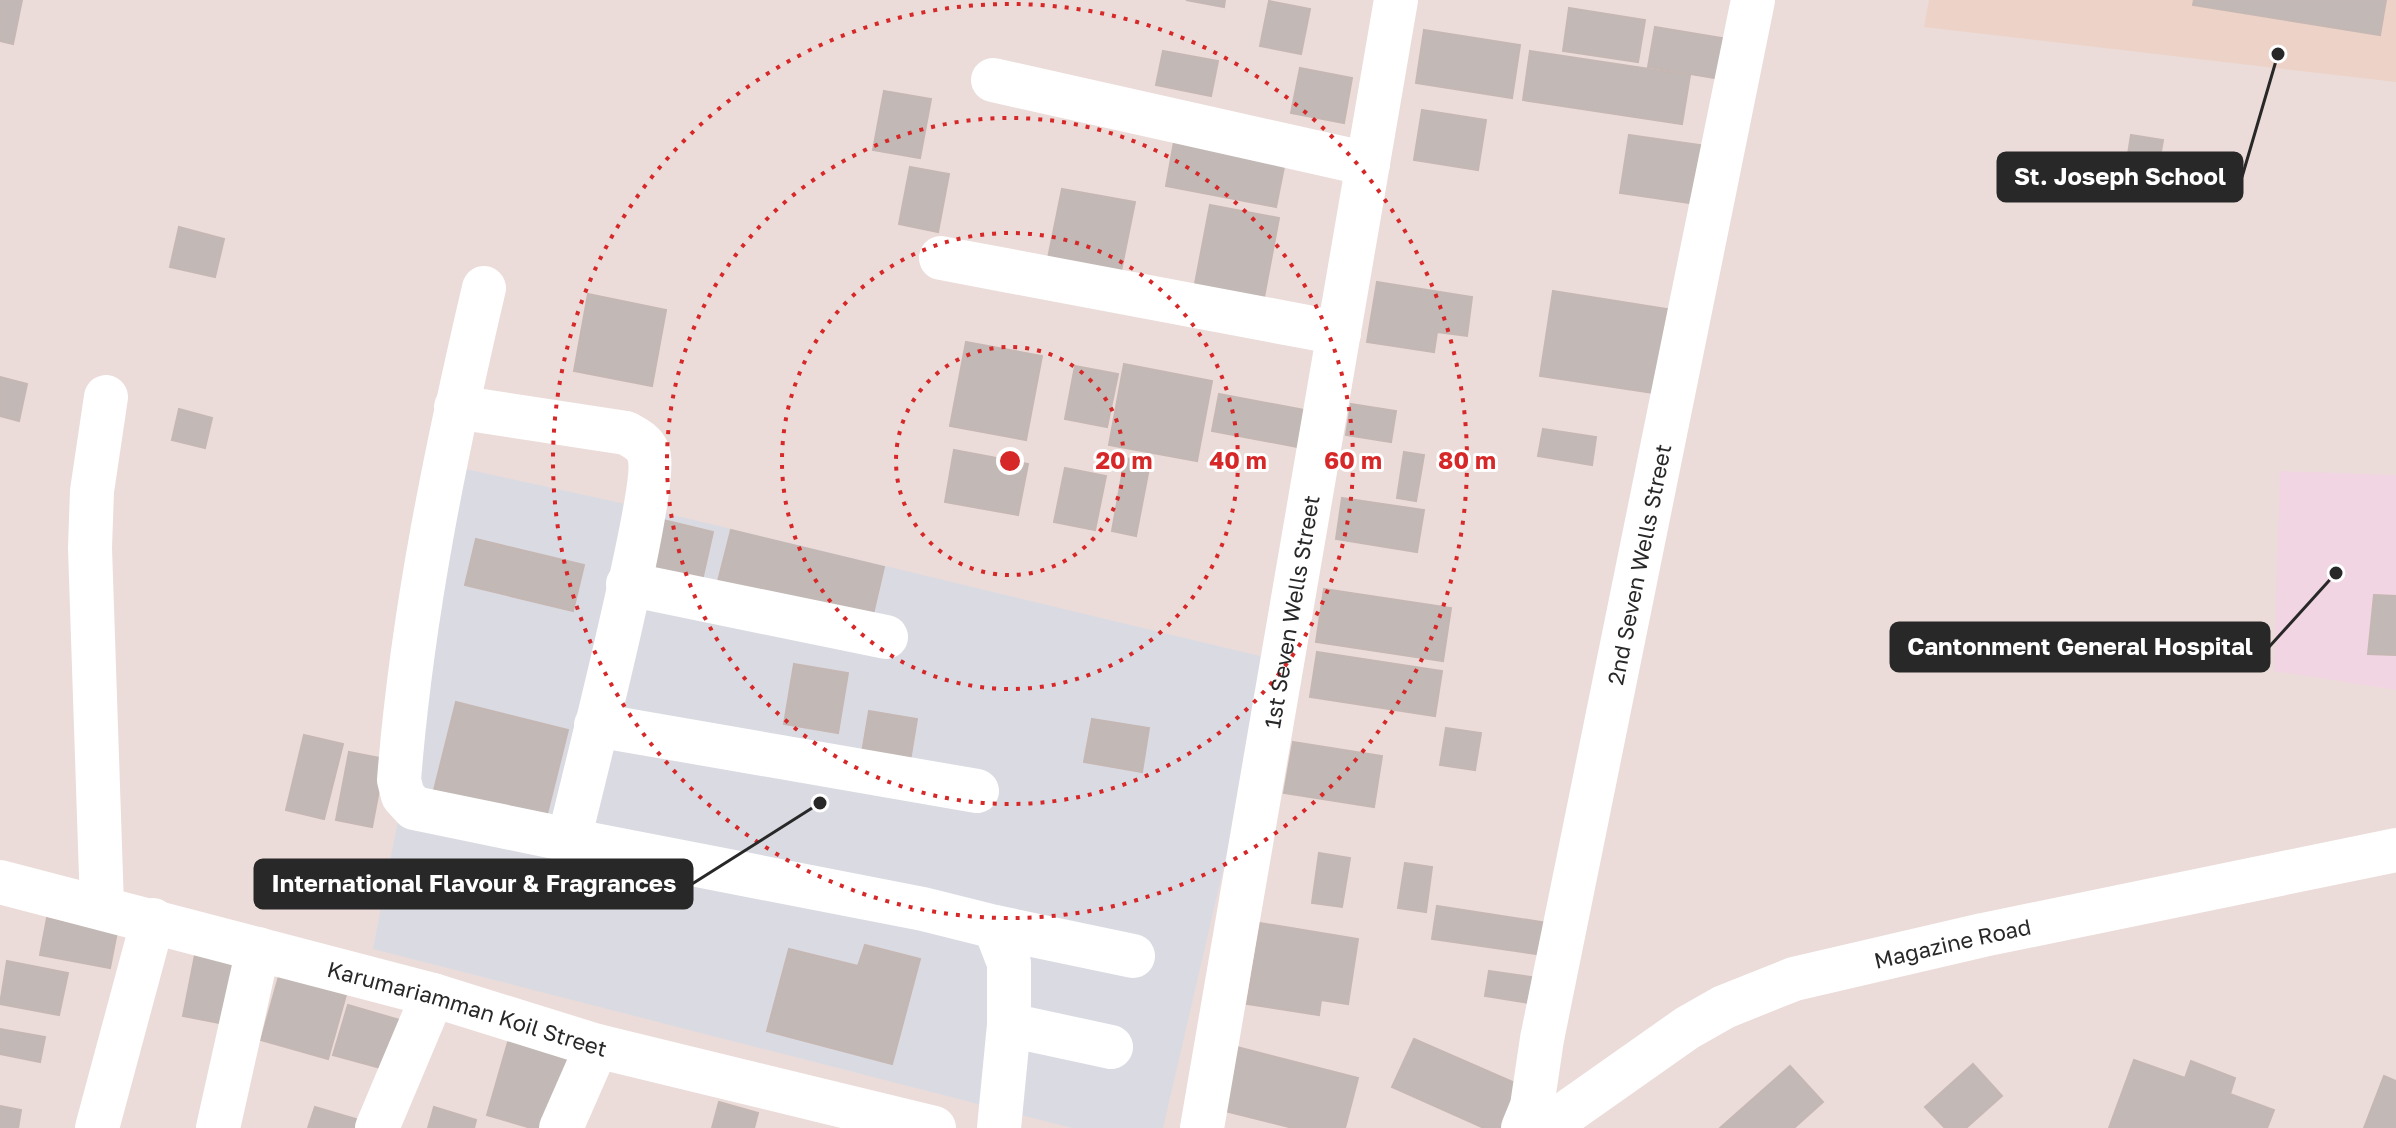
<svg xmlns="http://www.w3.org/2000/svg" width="2396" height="1128" viewBox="0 0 2396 1128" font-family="'Golos Text',sans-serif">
<rect width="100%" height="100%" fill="#ebdcd9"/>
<polygon fill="#dadbe2" points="466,469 644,508 1264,657 1276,642 1163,1128 1072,1128 373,949"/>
<polygon fill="#edd2c7" points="1929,0 2396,0 2396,82 1924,27"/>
<polygon fill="#f2d5e2" points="2280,471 2396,475 2396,690 2274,671"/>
<g fill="#c2b8b5" stroke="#c5b7b3" stroke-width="2">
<polygon points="0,0 22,0 13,44 0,41"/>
<polygon points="1186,0 1225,0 1224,7"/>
<polygon points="2194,0 2386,0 2380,35 2193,5"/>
<polygon points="1269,1 1310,9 1301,54 1260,46"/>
<polygon points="1569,8 1645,20 1638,62 1563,51"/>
<polygon points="1655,27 1734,40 1727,80 1648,67"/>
<polygon points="1424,30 1520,45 1512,98 1416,83"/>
<polygon points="1163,51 1218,61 1211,96 1156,85"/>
<polygon points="1530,51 1690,75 1682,124 1523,100"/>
<polygon points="1300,68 1352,78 1344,123 1291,113"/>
<polygon points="884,91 931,99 920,158 873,150"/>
<polygon points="1422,110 1486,120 1478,170 1414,160"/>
<polygon points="1629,135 1714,147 1704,205 1620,193"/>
<polygon points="2131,135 2163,140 2155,186 2124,180"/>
<polygon points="1174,142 1285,162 1276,207 1166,186"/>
<polygon points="910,167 949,174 938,232 899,224"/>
<polygon points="1062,189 1135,202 1120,276 1047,263"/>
<polygon points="1210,205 1279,218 1262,308 1193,294"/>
<polygon points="179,227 224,239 215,277 170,267"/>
<polygon points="1377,282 1472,297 1467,336 1437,332 1434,352 1367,342"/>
<polygon points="1553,291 1667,309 1654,393 1540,376"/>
<polygon points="588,294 666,310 652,386 574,371"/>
<polygon points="966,342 1042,356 1026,440 950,426"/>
<polygon points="1124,364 1212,381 1197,461 1109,445"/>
<polygon points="1075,366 1118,374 1107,427 1065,419"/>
<polygon points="0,377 27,384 19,421 0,416"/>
<polygon points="1219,394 1310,411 1303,448 1212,431"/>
<polygon points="1351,404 1396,411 1391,442 1346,435"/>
<polygon points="179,409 212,418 205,448 172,440"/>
<polygon points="1543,429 1596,437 1592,465 1538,456"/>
<polygon points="954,450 1028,464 1018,515 945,502"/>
<polygon points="1404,452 1424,455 1416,501 1397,498"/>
<polygon points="1125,458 1150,463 1136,536 1112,531"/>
<polygon points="1065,468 1106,476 1095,530 1054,522"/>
<polygon points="1342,498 1424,510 1417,552 1336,539"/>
<polygon points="659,519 713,532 699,594 643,581"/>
<polygon points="731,530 884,567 871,623 717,585"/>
<polygon points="476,539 584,565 573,611 465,585"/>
<polygon points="1324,589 1451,608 1443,661 1316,642"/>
<polygon points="2374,595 2396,596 2396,655 2368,654"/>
<polygon points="1317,652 1442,671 1435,716 1310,697"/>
<polygon points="794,664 848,673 838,733 784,724"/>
<polygon points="456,702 568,730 546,818 434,790"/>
<polygon points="869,711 917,719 909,767 861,759"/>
<polygon points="1092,719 1149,728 1142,772 1084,762"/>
<polygon points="1446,728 1481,733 1475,770 1440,765"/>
<polygon points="304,735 343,744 324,819 286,810"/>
<polygon points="1293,742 1382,756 1374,807 1284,793"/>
<polygon points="349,752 385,759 372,827 336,820"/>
<polygon points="1319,853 1350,858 1342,907 1312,903"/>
<polygon points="1405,863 1432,867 1426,912 1398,908"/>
<polygon points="1437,906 1554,924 1550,956 1432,939"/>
<polygon points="47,918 117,932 110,968 40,955"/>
<polygon points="1260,923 1358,939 1348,1004 1321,1000 1319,1015 1247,1004"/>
<polygon points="865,945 920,959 892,1064 767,1031 789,949 858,966"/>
<polygon points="195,955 242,964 230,1025 183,1016"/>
<polygon points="7,961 68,973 59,1015 0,1004"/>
<polygon points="1489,971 1538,978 1535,1004 1485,996"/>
<polygon points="279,976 346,995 328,1059 261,1040"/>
<polygon points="348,1005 403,1021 388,1070 333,1055"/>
<polygon points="0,1029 45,1037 40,1062 0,1054"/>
<polygon points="510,1035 578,1055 557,1128 531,1128 487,1115"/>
<polygon points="1414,1039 1522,1086 1503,1128 1484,1128 1392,1087"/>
<polygon points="1237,1047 1358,1078 1345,1128 1293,1128 1221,1110"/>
<polygon points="2134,1060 2185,1078 2191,1061 2235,1078 2230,1094 2274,1110 2267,1128 2109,1128"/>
<polygon points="1973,1064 2002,1096 1966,1128 1945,1128 1925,1107"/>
<polygon points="1790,1066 1823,1102 1794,1128 1720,1128"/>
<polygon points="2384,1076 2396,1081 2396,1128 2364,1128"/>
<polygon points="719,1102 758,1113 754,1128 712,1128"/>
<polygon points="0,1106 21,1110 18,1128 0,1128"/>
<polygon points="315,1107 369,1123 368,1128 308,1128"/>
<polygon points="434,1107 476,1120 474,1128 428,1128"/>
</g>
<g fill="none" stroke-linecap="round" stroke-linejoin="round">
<g stroke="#fff" stroke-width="44">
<polyline points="993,80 1368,164"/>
<polyline points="941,258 1339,333"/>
<path d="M484 288C446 450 412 614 399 780L403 796 414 808 569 840"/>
<path d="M456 407 626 433C635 438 644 442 648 452 661 482 581 787 569 840L923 909 995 927 1009 963V1025L999 1128"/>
<polyline points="628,584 886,637"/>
<polyline points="596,725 977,791"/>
<path id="s1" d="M0 882 433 995 597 1046 934 1128"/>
<polyline points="102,906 90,548 92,491 106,397"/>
<polyline points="995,927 1133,956"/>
<polyline points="1009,1025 1111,1047"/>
<polyline points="97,1128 153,920"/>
<polyline points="218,1128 258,949"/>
<polyline points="377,1128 433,995"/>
<polyline points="561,1128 597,1046"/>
<path id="s2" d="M1202 1128 1396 0"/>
<path id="s3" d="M1523 1128 1532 1106 1542 1039 1753 0"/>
<path id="s4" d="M1545 1128 1687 1028 1724 1007 1794 979 1983 935 2396 850"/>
</g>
</g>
<g fill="none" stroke="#d62828" stroke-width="4" stroke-dasharray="4 8">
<circle cx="1010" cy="461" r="114"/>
<circle cx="1010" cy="461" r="228"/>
<circle cx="1010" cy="461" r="343"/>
<circle cx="1010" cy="461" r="457"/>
</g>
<g text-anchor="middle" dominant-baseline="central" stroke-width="6" stroke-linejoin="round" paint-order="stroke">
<g font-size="22" fill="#282828" stroke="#fff">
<text stroke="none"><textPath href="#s3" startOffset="576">2nd Seven Wells Street</textPath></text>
<text stroke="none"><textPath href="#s2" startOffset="524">1st Seven Wells Street</textPath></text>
<text stroke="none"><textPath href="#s4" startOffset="454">Magazine Road</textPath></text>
<text stroke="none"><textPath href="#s1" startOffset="484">Karumariamman Koil Street</textPath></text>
</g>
</g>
<circle cx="1010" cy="461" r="12" fill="#d62828" stroke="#fff" stroke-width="4"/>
<g font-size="24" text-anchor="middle" font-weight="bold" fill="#d62828" stroke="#fff" stroke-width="6" stroke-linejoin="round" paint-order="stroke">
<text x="1124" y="469">20 m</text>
<text x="1238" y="469">40 m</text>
<text x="1353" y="469">60 m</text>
<text x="1467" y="469">80 m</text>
</g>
<path fill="none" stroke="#282828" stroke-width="3" d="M2278 54L2242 177M2336 573L2269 647M820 803L692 884"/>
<g fill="#282828" stroke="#fff" stroke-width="3">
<circle cx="2278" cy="54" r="8"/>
<circle cx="2336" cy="573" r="8"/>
<circle cx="820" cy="803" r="8"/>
</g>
<g fill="#282828" stroke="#282828" stroke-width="3">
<rect x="1998" y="153" width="244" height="48" rx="8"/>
<rect x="1891" y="623" width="378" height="48" rx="8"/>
<rect x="255" y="860" width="437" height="48" rx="8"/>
</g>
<g font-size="24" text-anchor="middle" font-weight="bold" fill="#fff">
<text x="2120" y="185">St. Joseph School</text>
<text x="2080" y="655">Cantonment General Hospital</text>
<text x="474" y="892">International Flavour &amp; Fragrances</text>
</g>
</svg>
